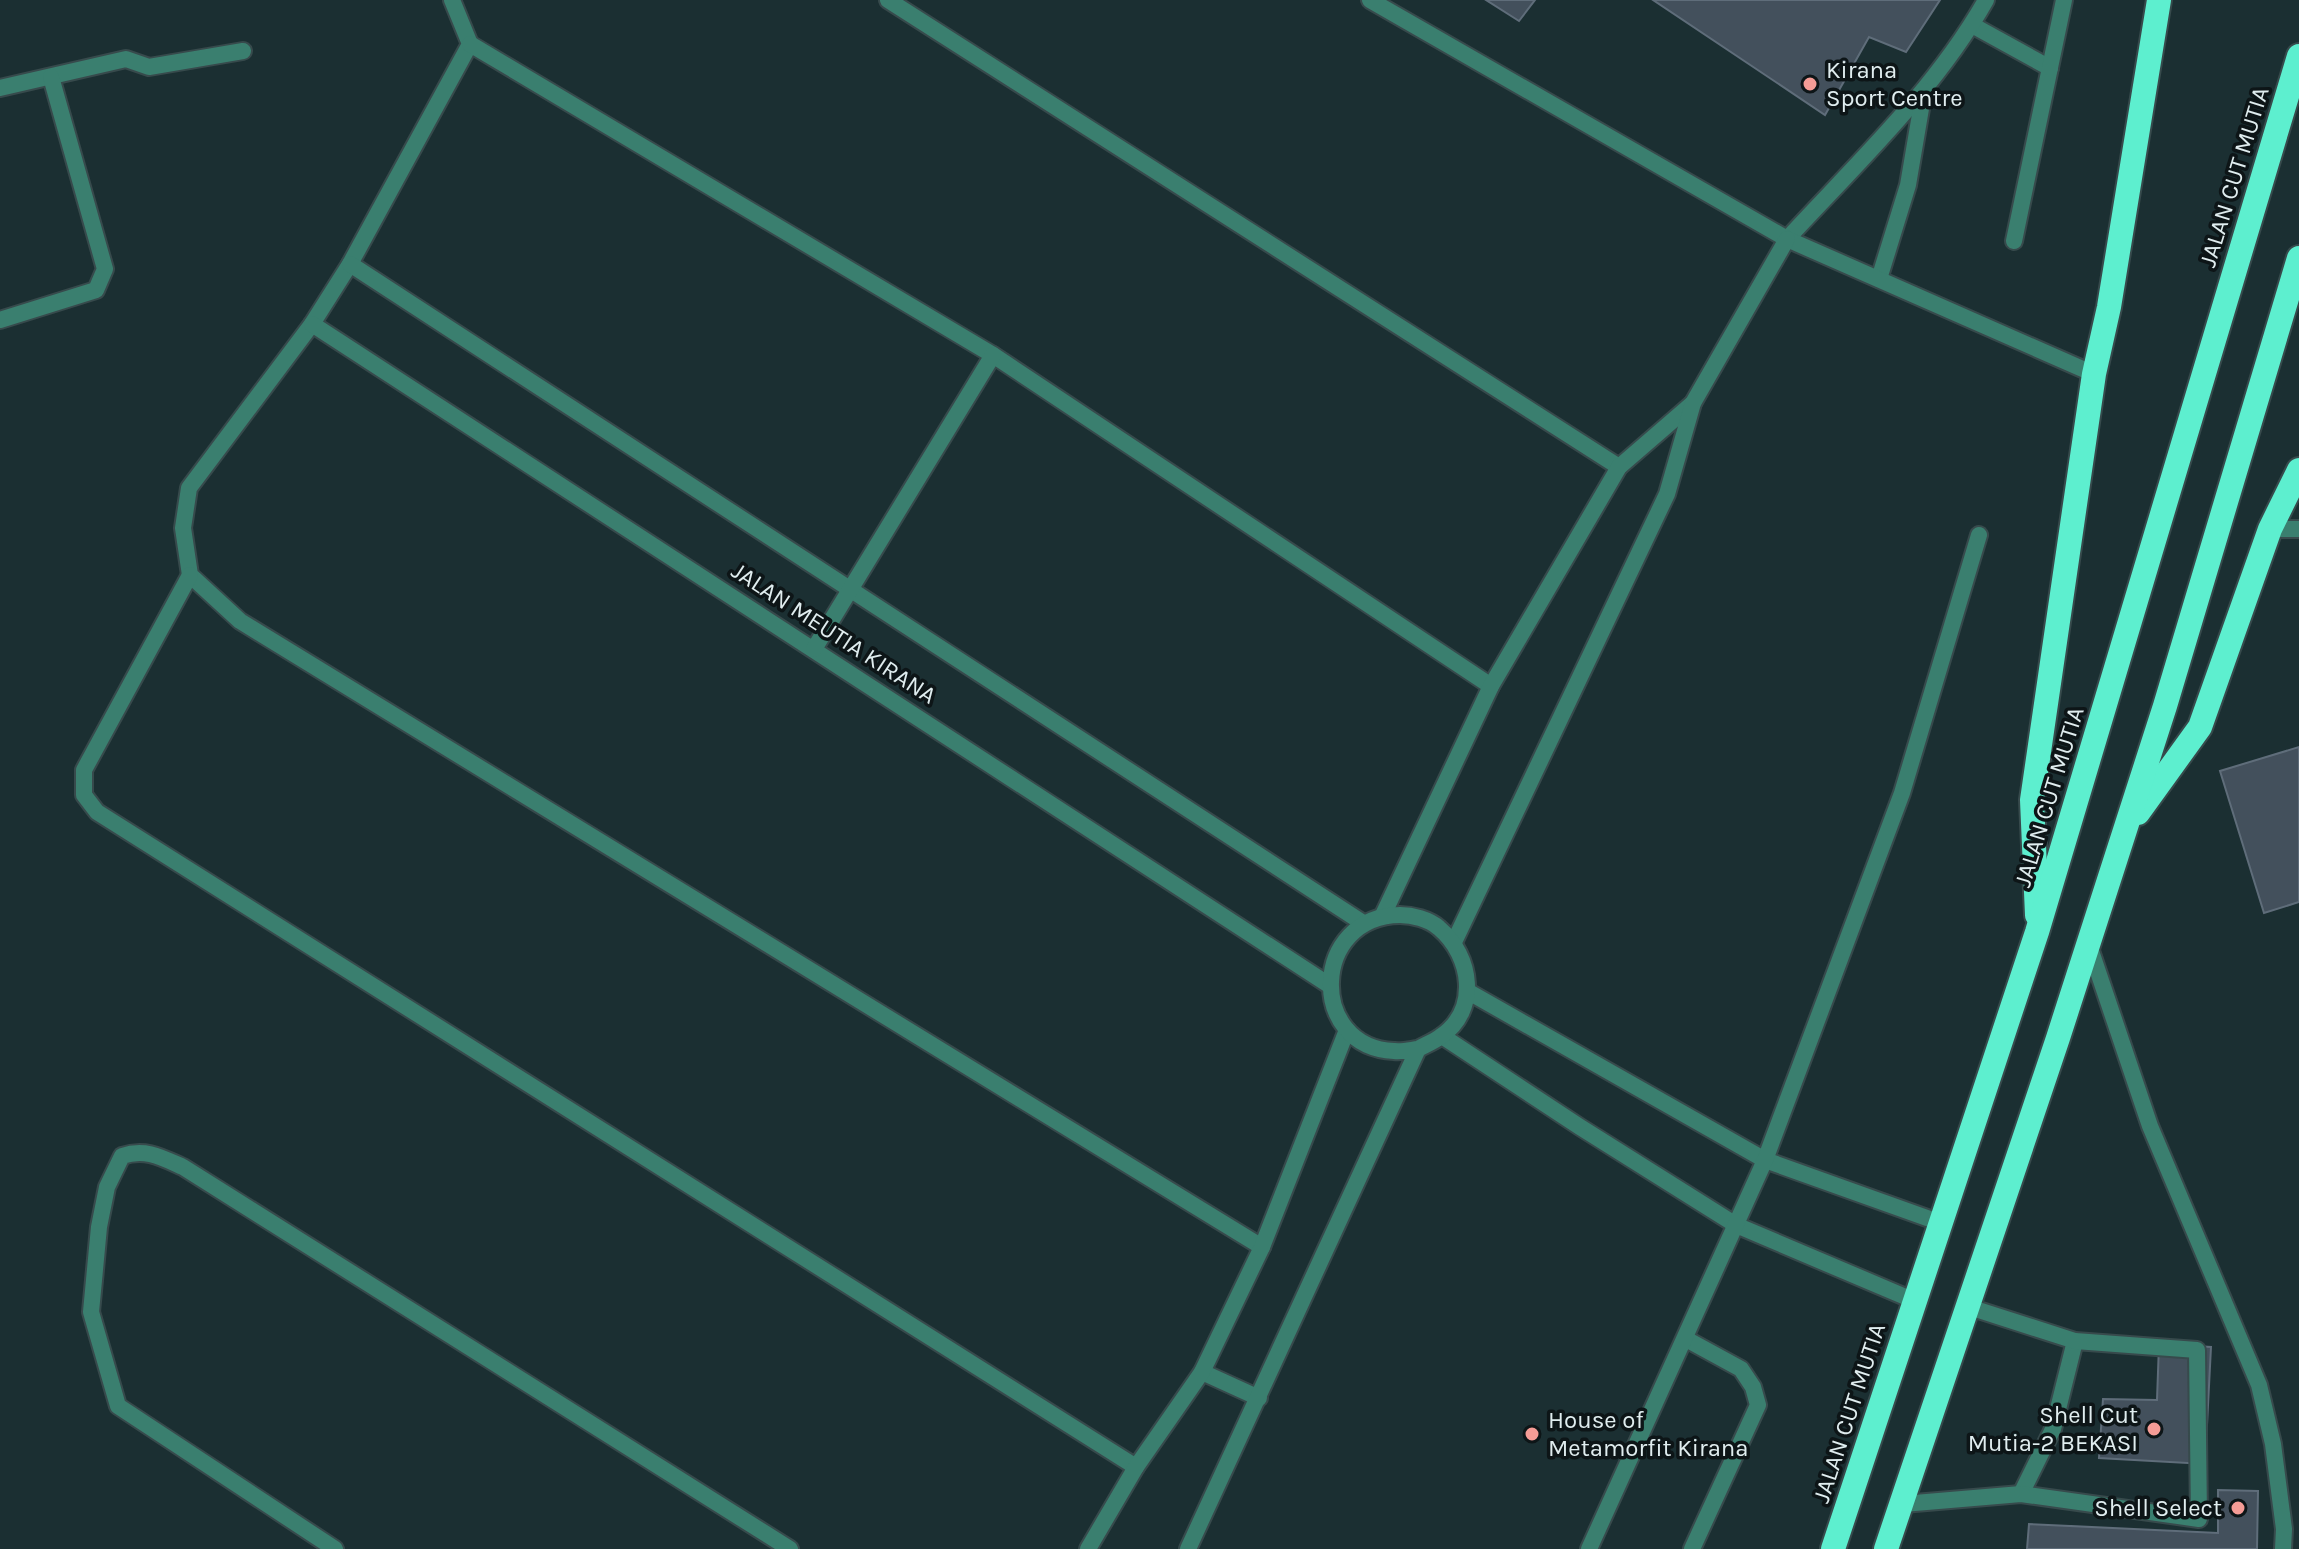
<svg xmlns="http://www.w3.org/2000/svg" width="2299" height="1549" viewBox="0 0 2299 1549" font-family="Karla,sans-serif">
<rect width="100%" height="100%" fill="#1b2f32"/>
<g fill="#43505c" stroke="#5f6d7a" stroke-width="2">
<polygon points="1486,0 1535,0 1519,21"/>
<polygon points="1653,0 1940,0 1906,52 1869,37 1825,115"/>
<polygon points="2299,747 2299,902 2264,913 2220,771"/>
<polygon points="2159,1344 2211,1347 2205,1464 2099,1458 2103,1399 2157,1400"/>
<polygon points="2218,1490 2258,1491 2257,1549 2027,1549 2029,1524 2218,1533"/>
</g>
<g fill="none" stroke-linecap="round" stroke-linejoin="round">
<defs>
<g id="lane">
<polyline points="1972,25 2050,68"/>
<path d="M1787 239C1857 163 1935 90 1986 0"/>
<polyline points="2014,241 2064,0"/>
<polyline points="1879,279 1908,185 1924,91"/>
<polyline points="2270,529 2299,529"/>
<polyline points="2021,1494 2053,1429 2075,1341"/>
<polyline points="1903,1504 2021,1494 2199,1519 2197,1350 2075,1341 1966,1306"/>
</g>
<g id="street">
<polyline points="452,0 470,44 350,264 312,324 189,488 183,528 190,575 240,621 1262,1247"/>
<polyline points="888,0 1619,467"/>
<polyline points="1370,0 1787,239 2094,374"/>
<polyline points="470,44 993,355 1491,686"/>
<polyline points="0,88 126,59 149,67 243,51"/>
<polyline points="350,264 1363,923"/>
<polyline points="0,320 96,290 105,269 51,77"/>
<polyline points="312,324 1329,985"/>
<polyline points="190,575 84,770 84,795 97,812 1136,1467"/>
<polyline points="814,649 993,355"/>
<polyline points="1383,915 1491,686 1619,467 1693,403"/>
<polyline points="1454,942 1667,494 1693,403 1787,239"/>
<polyline points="2089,945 2150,1126 2259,1385 2273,1444 2284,1529 2283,1549"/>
<polyline points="1467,991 1765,1160 1941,1223"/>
<polyline points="1442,1036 1580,1127 1736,1225 1915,1301"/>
<polyline points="1686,1339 1741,1369 1753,1387 1758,1405 1692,1549"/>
<polyline points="1202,1372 1259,1398"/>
<path d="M335 1549 118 1406 91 1312 99 1227 107 1187 122 1156C145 1148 161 1157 183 1167L790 1549"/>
<polyline points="1088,1549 1136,1467 1202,1372 1262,1247 1347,1030"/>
<path d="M1188 1549 1418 1049C1425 1045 1433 1042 1440 1037 1480 1010 1472 956 1439 928 1429 919 1412 915 1400 915 1311 916 1307 1047 1394 1051 1402 1052 1410 1050 1418 1049"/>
<polyline points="1589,1549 1765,1160 1902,793 1979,535"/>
</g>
<g id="highway">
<polyline points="2138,813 2200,727 2270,529 2299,470"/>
<polyline points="2037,915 2032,800 2094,374 2109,307 2159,0"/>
<polyline points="1833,1549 2037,932 2299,56"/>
<polyline points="1886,1549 2058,1038 2165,706 2299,258"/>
</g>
</defs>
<use href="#lane" stroke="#374a4c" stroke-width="20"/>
<use href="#street" stroke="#374a4c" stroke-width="20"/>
<use href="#highway" stroke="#374a4c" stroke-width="28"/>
<use href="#lane" stroke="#3a7f6f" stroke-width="16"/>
<use href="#street" stroke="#3a7f6f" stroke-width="16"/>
<use href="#highway" stroke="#5defcf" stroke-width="24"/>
</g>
<g fill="#f59c96" stroke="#0d1517" stroke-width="3">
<circle cx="1810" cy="84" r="8"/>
<circle cx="2154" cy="1429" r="8"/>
<circle cx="1532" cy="1434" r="8"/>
<circle cx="2238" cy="1508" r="8"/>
</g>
<g text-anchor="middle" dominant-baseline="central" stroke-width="7" stroke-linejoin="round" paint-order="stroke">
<g font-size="24" fill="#e0edef" stroke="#0d1517" text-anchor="start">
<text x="1826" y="70">Kirana<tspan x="1826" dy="28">Sport Centre</tspan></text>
<text x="2138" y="1415" text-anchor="end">Shell Cut<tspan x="2138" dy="28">Mutia-2 BEKASI</tspan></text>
<text x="1548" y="1420">House of<tspan x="1548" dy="28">Metamorfit Kirana</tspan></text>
<text x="2222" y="1508" text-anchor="end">Shell Select</text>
</g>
<g font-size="24" fill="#e0edef" stroke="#0d1517">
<text transform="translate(2234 177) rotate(-73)">JALAN CUT MUTIA</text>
<text transform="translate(834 633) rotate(33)">JALAN MEUTIA KIRANA</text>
<text transform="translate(2049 797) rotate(-73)">JALAN CUT MUTIA</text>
<text transform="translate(1849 1413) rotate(-72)">JALAN CUT MUTIA</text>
</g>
</g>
</svg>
